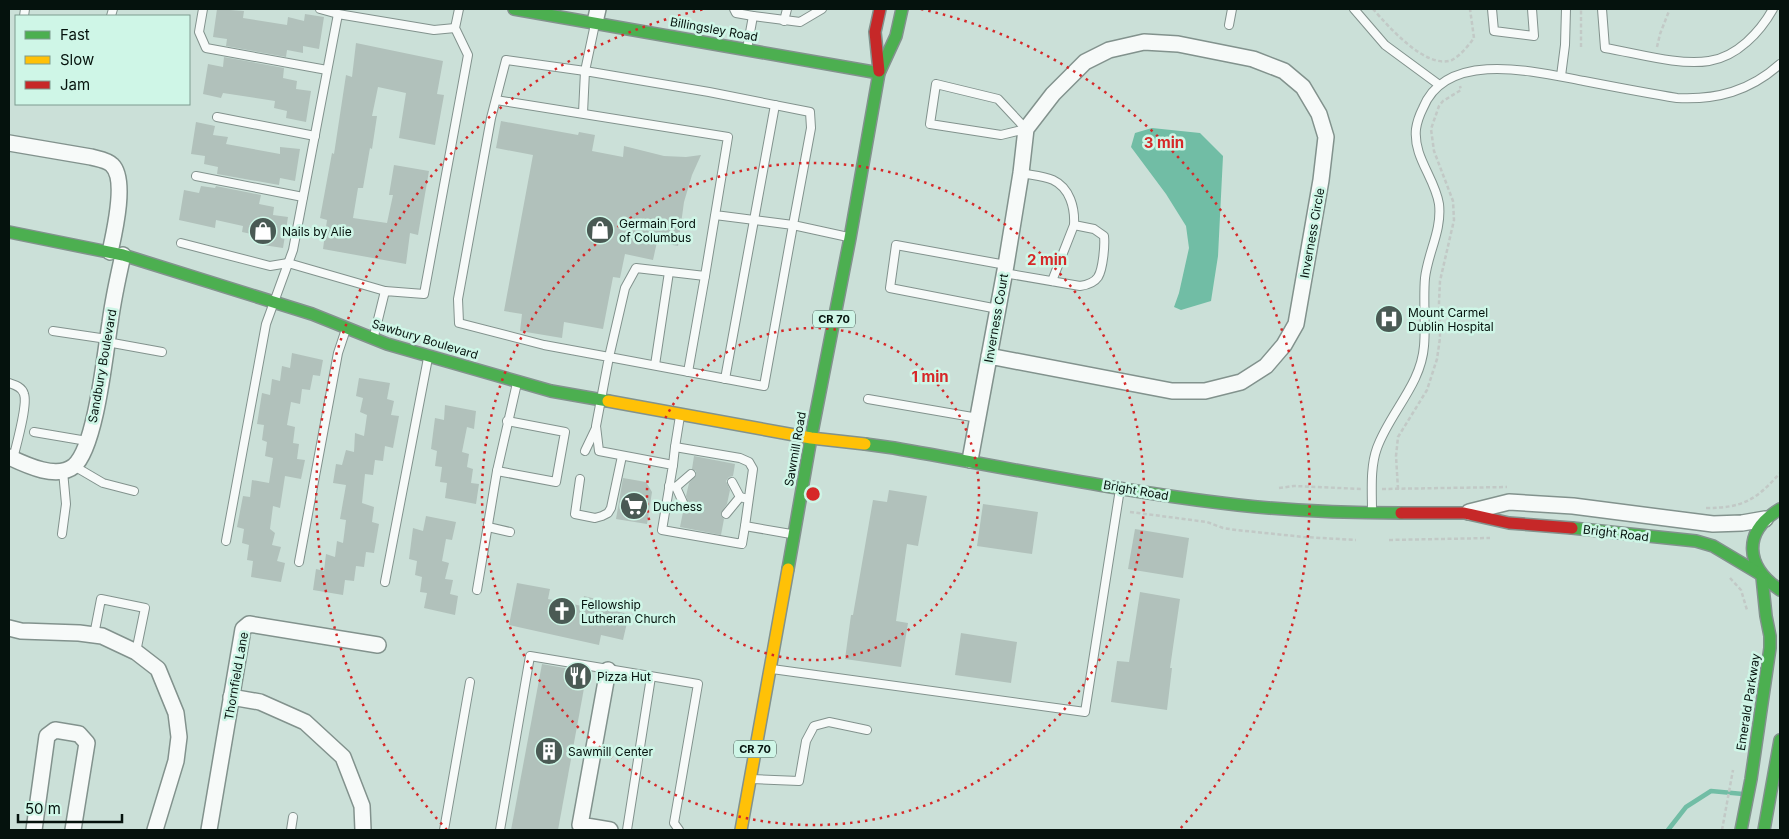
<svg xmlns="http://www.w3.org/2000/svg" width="1789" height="839" viewBox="0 0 1789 839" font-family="Inter,sans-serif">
<rect width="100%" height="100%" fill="#cbe0d8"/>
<polygon fill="#71bda5" points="1152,128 1200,133 1223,156 1218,256 1211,301 1181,310 1174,307 1179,293 1189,248 1186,226 1166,194 1131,147 1135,133"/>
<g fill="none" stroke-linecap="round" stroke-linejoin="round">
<polyline stroke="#71bda5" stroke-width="4.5" points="1668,830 1686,807 1711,791 1743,794"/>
</g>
<g fill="#b1c1bb">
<polygon points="217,9 244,11 243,18 287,25 288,17 304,21 305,14 324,17 319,49 303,46 303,53 287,50 286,57 226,46 227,39 213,37"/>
<polygon points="356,43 443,61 437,94 444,95 435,145 399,138 406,93 378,87 372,116 377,116 372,149 370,148 363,188 358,188 353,218 387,223 393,195 389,195 394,165 429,171 418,235 410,233 406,264 323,249 327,220 320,218 332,153 334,154 346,75 352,77"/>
<polygon points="224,57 284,68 283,78 297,81 296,89 311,91 306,122 286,118 287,111 274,108 275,101 223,93 221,98 203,94 208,64 223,67"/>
<polygon points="501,121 578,135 579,132 595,135 592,151 623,157 624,146 664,156 686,157 701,155 692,175 684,202 678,246 657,242 653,260 625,254 620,278 613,277 603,329 564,322 562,338 520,331 522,314 504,311 533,155 496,148"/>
<polygon points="196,122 215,126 213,135 228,137 226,144 280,154 280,147 300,149 295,181 280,178 279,185 217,174 218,167 204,164 205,156 191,154"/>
<polygon points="201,186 215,188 216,186 261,195 259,204 274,207 273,215 288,217 283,248 263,245 265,237 242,232 243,226 216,220 215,228 179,220 184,190 199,193"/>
<polygon points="292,353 323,360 320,376 313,375 310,390 302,389 300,404 291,402 287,425 295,427 293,443 299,444 297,459 305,460 301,479 285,476 280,508 273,506 270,529 275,533 272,545 281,547 277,561 285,563 281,582 251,577 253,561 247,560 249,545 242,543 244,529 237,527 243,496 250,497 252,480 269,483 273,458 265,456 267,442 262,440 264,425 257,424 262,393 270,395 272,379 280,381 282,366 290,368"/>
<polygon points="359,378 390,383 387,399 394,401 391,415 399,416 393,448 385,446 383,461 375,460 373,475 365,474 362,503 374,507 372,522 379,524 374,553 366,552 364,567 356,566 354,581 345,580 343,595 313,590 316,569 324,571 326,554 335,557 337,541 343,543 346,520 340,519 346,485 333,483 336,464 342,465 346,450 354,452 355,433 364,436 367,415 360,412 363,398 356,396"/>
<polygon points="445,405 476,411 474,429 467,427 462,452 469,454 467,467 473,469 471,483 479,484 476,504 445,498 447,483 440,482 442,467 435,466 437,451 431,449 435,418 444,420"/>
<polygon points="694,456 735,464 733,476 729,477 726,481 730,490 727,504 721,513 721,516 724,519 721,535 680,527 683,512 688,512 690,508 686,496 689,483 696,475 696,471 692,469"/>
<polygon points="623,478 646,482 652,492 647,524 616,519"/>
<polygon points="889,490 927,496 918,546 907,544 896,621 908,623 901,667 845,659 851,615 853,615 873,500 887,502"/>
<polygon points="983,504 1038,512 1032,554 977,546"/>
<polygon points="426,516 456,522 452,540 446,539 442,561 449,563 445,579 453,580 450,594 458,596 455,615 424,608 427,593 420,592 422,577 415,575 417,561 409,559 413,528 423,531"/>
<polygon points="1135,529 1189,538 1183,578 1128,569"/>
<polygon points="517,583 550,589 548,599 582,606 584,596 596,599 595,607 629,614 623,640 601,635 599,645 509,625"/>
<polygon points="1140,592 1180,599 1170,668 1172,668 1167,710 1111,702 1117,661 1129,662"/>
<polygon points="961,633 1017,642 1011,683 955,675"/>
<polygon points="542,664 587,672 558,830 511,830"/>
</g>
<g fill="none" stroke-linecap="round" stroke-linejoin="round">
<defs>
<g id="lane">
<polyline points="203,9 199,32 206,48 327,70"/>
<polyline points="320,9 338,14"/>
<polyline points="734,9 736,13 753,16"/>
<polyline points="1354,9 1385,45 1438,84"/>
<polyline points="1492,9 1494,31 1534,36 1532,9"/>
<path d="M1602 9 1605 48C1636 53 1679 66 1709 61 1737 57 1760 32 1773 9"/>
<polyline points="24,16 25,9"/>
<polyline points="111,16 113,9"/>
<polyline points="784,21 787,9"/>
<polyline points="595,24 585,71 506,60 491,118 458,299 459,323 544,345 609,357 596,426 599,451 673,465 662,530 742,544 745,526"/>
<polyline points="1229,25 1232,9"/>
<polyline points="747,49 753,16 800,22 822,9"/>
<polyline points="1561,76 1565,45 1566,9"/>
<polygon points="936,84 998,99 1026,129 1001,135 930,124"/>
<polyline points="496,100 728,137 705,276 636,268 625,288 609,357 764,386 793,225 715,215"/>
<polyline points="583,113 585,71 709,92 810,112 811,128 793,225 848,237"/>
<polyline points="217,117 315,136"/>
<polyline points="196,176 303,197"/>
<polyline points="181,243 270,266 288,263 385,291"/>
<path d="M1004 273 1080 286C1087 285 1094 283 1098 277 1103 269 1105 245 1104 236L1094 229 1074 225C1075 208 1070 188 1053 180 1044 176 1031 175 1021 173"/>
<polyline points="1052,281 1074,225"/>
<polyline points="998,309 890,288 896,245 1006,265"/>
<polyline points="53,331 107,339"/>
<polyline points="374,336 385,291 424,294 468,55 455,28 459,9"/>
<polyline points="107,342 162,352"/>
<polyline points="655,365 669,272"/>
<polyline points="688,372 705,276"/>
<polyline points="725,379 775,105"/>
<path d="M9 383C15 385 22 387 24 394 28 405 16 446 13 459"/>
<polyline points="868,399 978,418"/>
<polyline points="34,432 87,441"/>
<polyline points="675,447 680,416"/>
<polyline points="585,451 596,428"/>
<polyline points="673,465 675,447 740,458 749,462 753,469 745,526 791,534"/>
<polyline points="74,466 103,483 134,491"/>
<polyline points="497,471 556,482 565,432 507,421"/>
<polyline points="580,479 575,514 595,518 602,516 608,513 611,508 622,456"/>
<polyline points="732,482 740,497"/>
<polyline points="669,486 676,487 685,507"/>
<polyline points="676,487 691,474"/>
<path d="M1372 511C1372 491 1370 467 1377 448 1390 412 1421 385 1424 346 1426 323 1423 301 1425 278 1428 252 1442 231 1439 204 1435 178 1413 157 1416 129 1417 122 1420 114 1423 108 1447 49 1536 72 1584 81 1615 87 1646 93 1677 98 1717 100 1750 91 1780 64"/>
<polyline points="726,514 740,497 748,499"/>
<polyline points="488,527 510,532"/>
<polyline points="62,534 66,504 63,471"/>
<polyline points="226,541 266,324 293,250 338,14 434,30 455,28"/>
<polyline points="299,562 338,353 346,329"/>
<polyline points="385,582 428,358"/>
<polyline points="477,590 497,471 517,383"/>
<polyline points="94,635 101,599 145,608 136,652"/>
<polyline points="772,669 1085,712 1120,489"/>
<polyline points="752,779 799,781 806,741 814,726 829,722 867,730"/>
<polyline points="291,830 293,817"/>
<polyline points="444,830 470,682"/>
<polyline points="500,830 530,656 698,684 674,823 679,830"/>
<polyline points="627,830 651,677"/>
</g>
<g id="street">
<polyline points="595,22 598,9"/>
<path d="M9 143 91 157C98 159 107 160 112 165 127 179 114 234 110 252"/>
<path d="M9 457C26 465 57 480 74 466 96 447 105 353 110 323 113 300 118 277 123 255"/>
<polyline points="970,460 1006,265 1021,173 1026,129 1053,94 1085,62 1109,50 1144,42 1178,44 1253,59 1284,71 1303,87 1319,114 1326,137 1321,180 1296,324 1284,345 1266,366 1241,382 1205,391 1172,391 989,356"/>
<polyline points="1469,512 1509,502 1573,506 1713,524 1742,523 1765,519"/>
<polyline points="9,628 21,631 79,633 102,636 136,652 158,669 176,713 179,737 176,761 155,830"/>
<polyline points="608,670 580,825 610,830"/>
<polyline points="231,697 260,702 305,722 343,757 362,806 363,830"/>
<polyline points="34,830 47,736 55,730 79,734 87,743 73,830"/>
<polyline points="209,830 243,629 249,624 378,645"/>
</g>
<g id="fast">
<polyline points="514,9 879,73"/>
<polyline points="9,232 123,255 312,314 387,344 551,391 608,401"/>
<path d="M865 444 894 448C1008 468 1123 492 1238 505 1292 511 1347 513 1401 513"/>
<path d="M1780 509C1742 532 1745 566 1780 590"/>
<polyline points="1572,528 1696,541 1713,546 1760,574"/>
<polyline points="788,569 811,438 850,238 879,73 896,36 902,9"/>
<polyline points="1741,830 1751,779 1770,648 1770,636 1766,616 1762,577"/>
<polyline points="1764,830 1780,740"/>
</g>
<g id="slow">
<polyline points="608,401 811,438 865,444"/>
<polyline points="741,830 788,569"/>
</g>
<g id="jam">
<polyline points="879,71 875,32 880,9"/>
<polyline points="1401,513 1464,513 1509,523 1572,528"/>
</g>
</defs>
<use href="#lane" stroke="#82928d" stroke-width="10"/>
<use href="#street" stroke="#82928d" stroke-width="18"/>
<use href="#fast" stroke="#82928d" stroke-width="14"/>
<use href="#slow" stroke="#82928d" stroke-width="14"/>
<use href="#jam" stroke="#82928d" stroke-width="14"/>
<g stroke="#c2c9c6" stroke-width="2.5" stroke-dasharray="4 2.5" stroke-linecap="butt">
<path d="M1373 9C1388 26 1426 70 1452 60 1461 55 1468 46 1474 38L1470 9"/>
<polyline points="1581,47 1581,9"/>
<polyline points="1657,47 1660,34 1669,11"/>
<polyline points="1279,488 1294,486 1362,489"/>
<polyline points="1382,489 1507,487"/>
<polyline points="1398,489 1396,456 1398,437 1427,390 1437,359 1440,338 1439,302 1440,281 1454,220 1453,201 1434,151 1431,129 1439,106 1443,101 1461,90 1460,86"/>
<path d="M1706 508C1743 508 1756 500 1780 473"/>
<polyline points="1130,512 1207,522 1223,528 1236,530 1304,537 1356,540"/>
<polyline points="1389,540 1490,538"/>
<polyline points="1730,578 1741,590 1747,610"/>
<polyline points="1722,830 1733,770"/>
</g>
<use href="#lane" stroke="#f7faf9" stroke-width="8"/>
<use href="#street" stroke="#f7faf9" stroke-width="15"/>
<use href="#fast" stroke="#4caf50" stroke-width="11"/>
<use href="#slow" stroke="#ffc107" stroke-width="11"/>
<use href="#jam" stroke="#c62828" stroke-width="11"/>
</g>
<g fill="none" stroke="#d62828" stroke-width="2.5" stroke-dasharray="2.5 5">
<circle cx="813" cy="494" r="166"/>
<circle cx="813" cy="494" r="331"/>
<path d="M447 830A497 497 0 0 1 705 9M921 9A497 497 0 0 1 1179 830"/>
</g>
<defs>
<symbol id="shop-disc" viewBox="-11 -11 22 22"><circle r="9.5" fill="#4a5a54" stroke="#cff6e7"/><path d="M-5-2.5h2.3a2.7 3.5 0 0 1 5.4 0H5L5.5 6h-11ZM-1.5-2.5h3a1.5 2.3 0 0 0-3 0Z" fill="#fff"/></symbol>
<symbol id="hospital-disc" viewBox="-11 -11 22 22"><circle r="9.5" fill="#4a5a54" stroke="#cff6e7"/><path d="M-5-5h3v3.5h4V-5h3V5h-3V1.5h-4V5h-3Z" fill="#fff"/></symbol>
<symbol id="supermarket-disc" viewBox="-11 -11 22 22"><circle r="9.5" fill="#4a5a54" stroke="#cff6e7"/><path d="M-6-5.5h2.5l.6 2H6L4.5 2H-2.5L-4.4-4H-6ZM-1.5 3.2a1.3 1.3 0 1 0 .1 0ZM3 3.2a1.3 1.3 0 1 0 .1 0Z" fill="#fff"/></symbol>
<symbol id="church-disc" viewBox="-11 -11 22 22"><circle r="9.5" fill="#4a5a54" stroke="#cff6e7"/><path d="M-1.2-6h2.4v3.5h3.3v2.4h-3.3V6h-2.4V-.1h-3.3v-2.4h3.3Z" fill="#fff"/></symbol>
<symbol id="restaurant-disc" viewBox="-11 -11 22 22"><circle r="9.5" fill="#4a5a54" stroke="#cff6e7"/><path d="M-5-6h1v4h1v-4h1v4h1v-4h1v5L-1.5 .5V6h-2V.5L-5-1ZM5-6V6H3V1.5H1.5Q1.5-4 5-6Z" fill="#fff"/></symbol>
<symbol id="building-disc" viewBox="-11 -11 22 22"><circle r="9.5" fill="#4a5a54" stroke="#cff6e7"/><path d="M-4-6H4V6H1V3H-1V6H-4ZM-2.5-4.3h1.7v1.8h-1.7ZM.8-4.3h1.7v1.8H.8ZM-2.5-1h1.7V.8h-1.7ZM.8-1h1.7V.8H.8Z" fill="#fff"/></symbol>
</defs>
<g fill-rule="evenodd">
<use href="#shop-disc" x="584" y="214" width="32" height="32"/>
<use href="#shop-disc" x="247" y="215" width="32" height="32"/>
<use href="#hospital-disc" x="1373" y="303" width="32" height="32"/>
<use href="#supermarket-disc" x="618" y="490" width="32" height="32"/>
<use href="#church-disc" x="546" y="595" width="32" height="32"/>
<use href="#restaurant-disc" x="562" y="660" width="32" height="32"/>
<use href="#building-disc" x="533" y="735" width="32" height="32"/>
</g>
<g text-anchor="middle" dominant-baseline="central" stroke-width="5" stroke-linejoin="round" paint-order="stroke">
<g fill="#cff6e7" stroke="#42564e" stroke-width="1">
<rect x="813" y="310.5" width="42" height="17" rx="4"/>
<rect x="734" y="740.5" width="42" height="17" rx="4"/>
</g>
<g font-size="11" font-weight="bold" fill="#05120d">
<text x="834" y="319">CR 70</text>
<text x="755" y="749">CR 70</text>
</g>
<g font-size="12" fill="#05120d" stroke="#cff6e7">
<text transform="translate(714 29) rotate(10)">Billingsley Road</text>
<text transform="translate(1312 233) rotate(-80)">Inverness Circle</text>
<text transform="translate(996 318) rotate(-80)">Inverness Court</text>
<text transform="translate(425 339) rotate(17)">Sawbury Boulevard</text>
<text transform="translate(102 366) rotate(-80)">Sandbury Boulevard</text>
<text transform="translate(795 449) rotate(-80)">Sawmill Road</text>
<text transform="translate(1136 490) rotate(10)">Bright Road</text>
<text transform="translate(1616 533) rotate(7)">Bright Road</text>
<text transform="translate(236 676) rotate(-80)">Thornfield Lane</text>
<text transform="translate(1748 702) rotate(-81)">Emerald Parkway</text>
</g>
<g font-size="12" fill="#05120d" stroke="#cff6e7" text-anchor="start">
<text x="619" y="223">Germain Ford<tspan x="619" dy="14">of Columbus</tspan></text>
<text x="282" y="231">Nails by Alie</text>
<text x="1408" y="312">Mount Carmel<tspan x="1408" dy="14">Dublin Hospital</tspan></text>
<text x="653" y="506">Duchess</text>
<text x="581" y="604">Fellowship<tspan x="581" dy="14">Lutheran Church</tspan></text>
<text x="597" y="676">Pizza Hut</text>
<text x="568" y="751">Sawmill Center</text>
</g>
</g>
<circle cx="813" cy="494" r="8" fill="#d62828" stroke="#cff6e7" stroke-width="2.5"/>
<g font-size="15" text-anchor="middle" font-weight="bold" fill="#d62828" stroke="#cff6e7" stroke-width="5" stroke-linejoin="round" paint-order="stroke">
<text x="1164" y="148">3 min</text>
<text x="1047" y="265">2 min</text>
<text x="930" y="382">1 min</text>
</g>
<rect width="1789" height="839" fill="none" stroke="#05120d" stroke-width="20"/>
<rect x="15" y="15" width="175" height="90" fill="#cff6e7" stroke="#7e9b90"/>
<rect x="25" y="31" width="25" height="8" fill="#4caf50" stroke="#7e9b90"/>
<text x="60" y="40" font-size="15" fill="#05120d">Fast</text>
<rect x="25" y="56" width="25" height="8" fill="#ffc107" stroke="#7e9b90"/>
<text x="60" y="65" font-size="15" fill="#05120d">Slow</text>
<rect x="25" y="81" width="25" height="8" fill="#c62828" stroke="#7e9b90"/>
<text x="60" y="90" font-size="15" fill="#05120d">Jam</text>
<path d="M18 814v8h104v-8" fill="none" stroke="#05120d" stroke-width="2.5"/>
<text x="25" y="814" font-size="15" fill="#05120d" stroke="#cff6e7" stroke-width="4" paint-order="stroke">50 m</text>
</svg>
